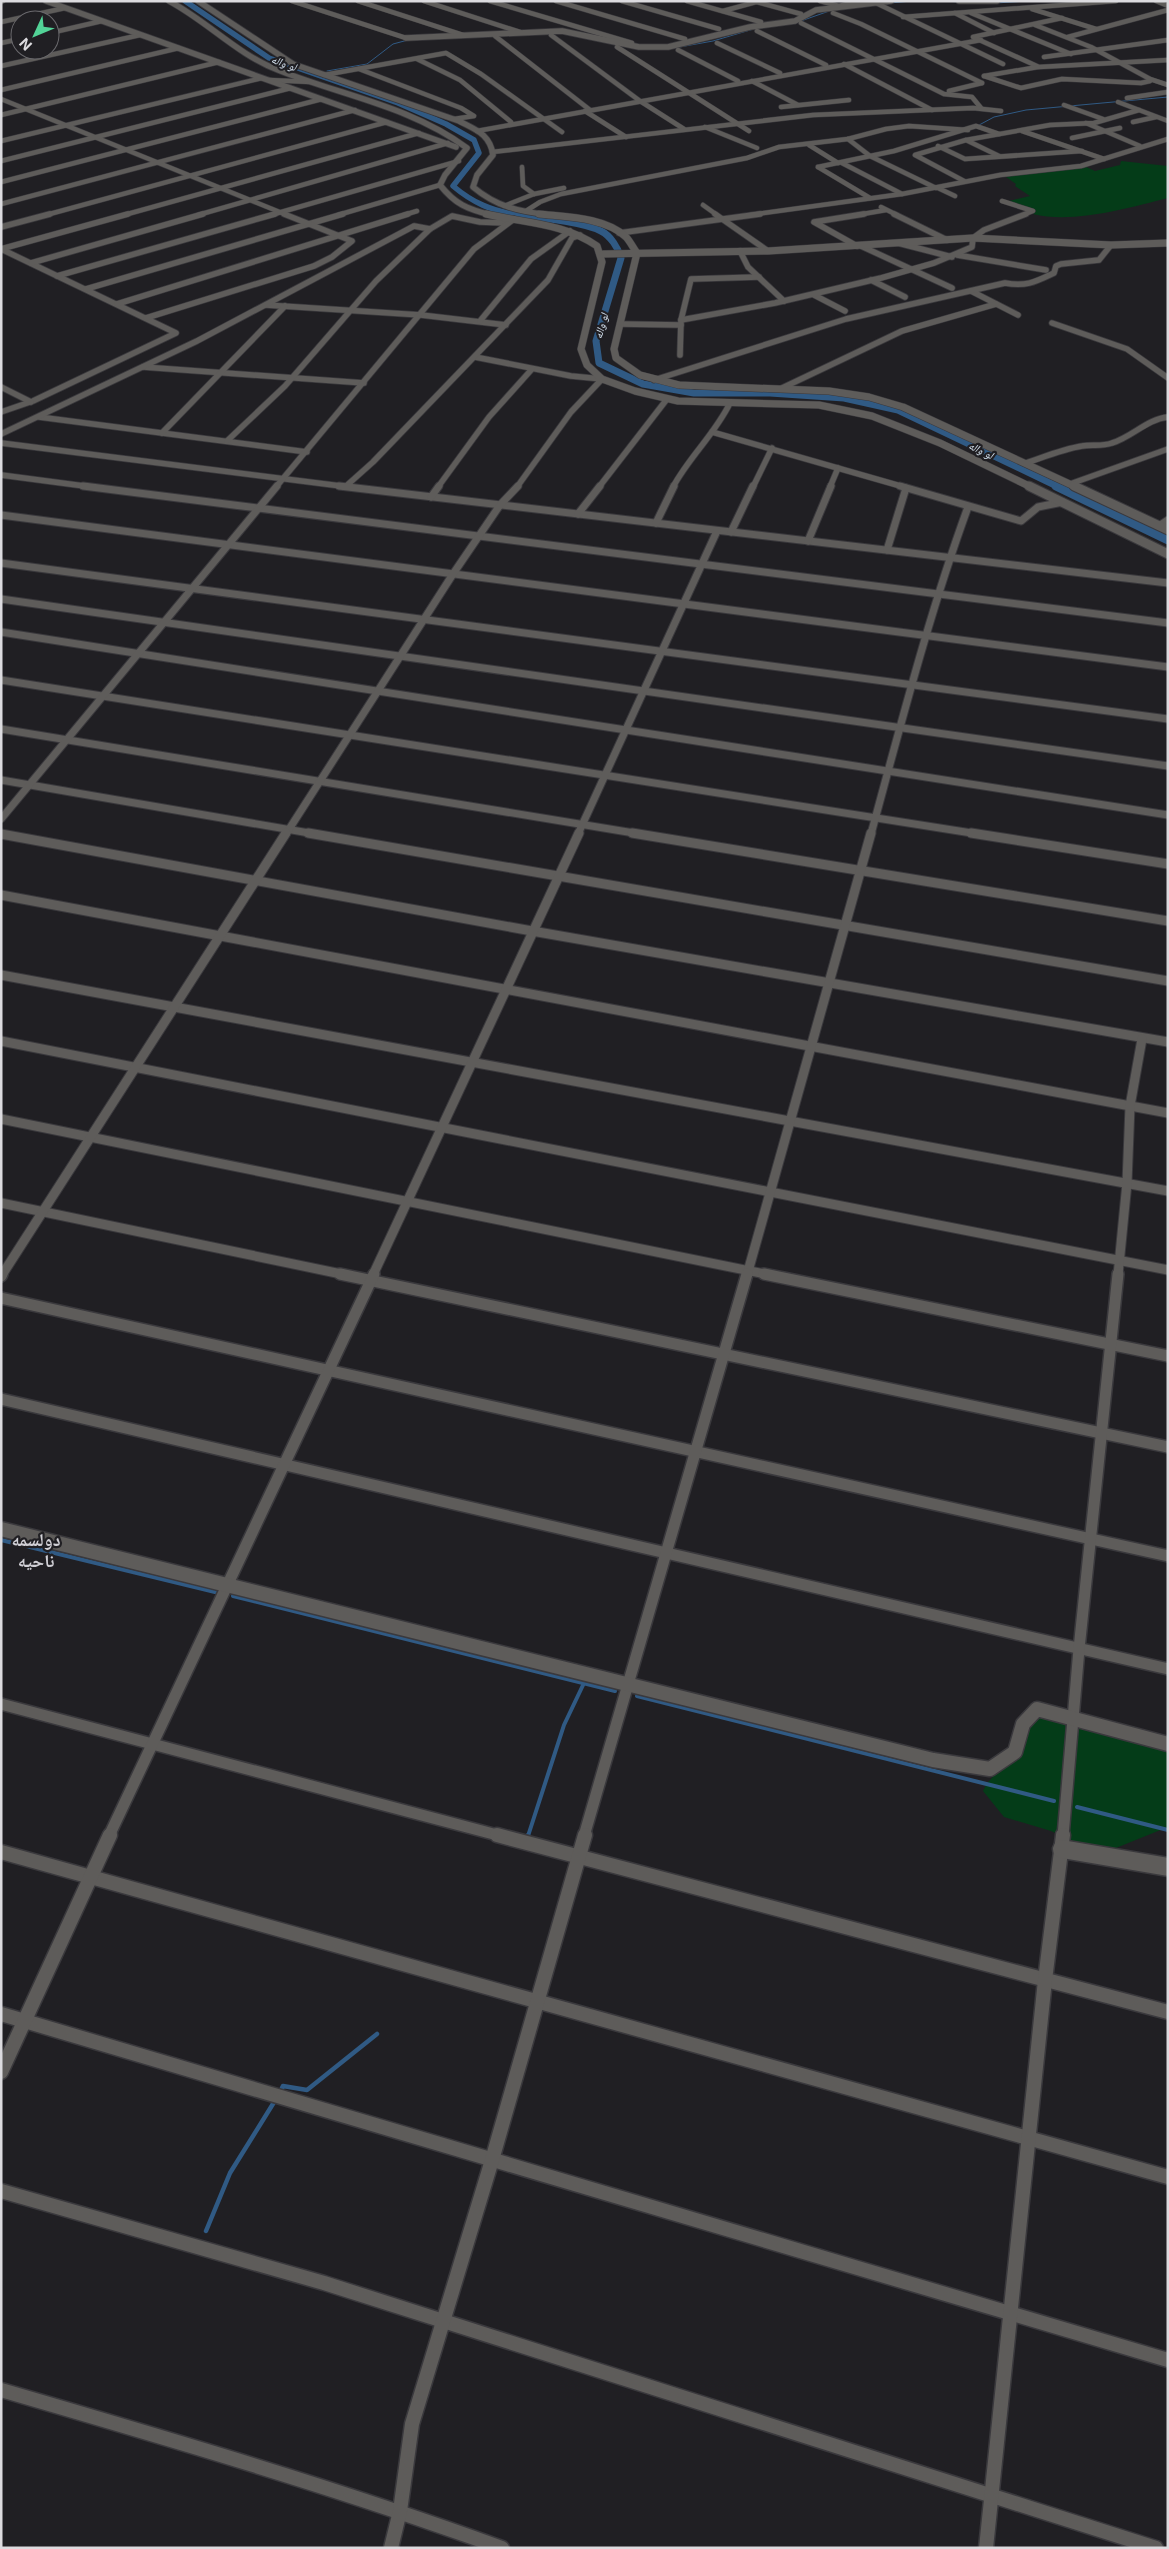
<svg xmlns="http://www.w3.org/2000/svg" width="1169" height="2549" viewBox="0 0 1169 2549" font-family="Inter,'Noto Naskh Arabic',sans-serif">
<rect width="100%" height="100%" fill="#201f23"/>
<g fill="#043c18">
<path d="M1121 161 1168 166V198C1128 208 1073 224 1033 214L1036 211 1009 201 1030 196 1015 186 1016 184 1006 177 1008 176 1084 166 1095 171 1120 165Z"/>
<path d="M1042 1715 1168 1751V1827L1101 1854 1051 1831 1004 1817 983 1791C987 1782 992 1778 999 1770 1014 1751 1023 1730 1042 1715Z"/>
</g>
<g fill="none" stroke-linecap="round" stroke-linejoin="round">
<g stroke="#305a84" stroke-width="1">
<polyline points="946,1 960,2"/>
<polyline points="890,3 912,1"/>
<polyline points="996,3 1027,1"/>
<polyline points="798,22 835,9"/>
<polyline points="674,48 713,41 757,28"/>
<polyline points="327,71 367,64 393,44 408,40"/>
<polyline points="968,131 994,117 1026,110 1168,97"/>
<polyline points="513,211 515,215"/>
</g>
<g stroke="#305a84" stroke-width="4">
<polyline points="1,1540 215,1592"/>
<polyline points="233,1596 615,1691"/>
<polyline points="637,1696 1054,1801"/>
<polyline points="1077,1807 1168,1830"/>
<polyline points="528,1836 564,1725 584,1683"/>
</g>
<g stroke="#305a84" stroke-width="4.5">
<polyline points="527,1838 528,1835"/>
<polyline points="280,2092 283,2086 307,2090 377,2034"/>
<polyline points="206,2231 230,2173 276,2099"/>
</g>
<path stroke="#305a84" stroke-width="5.5" d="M185 1 269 58 398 103 446 124 474 140 479 153 453 186C473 203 492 211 518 215"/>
<path stroke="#305a84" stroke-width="7" d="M509 214C532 217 581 221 601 231 611 236 618 248 621 258L596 341 599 363 643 384 694 393H770L844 398 898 410 1059 487"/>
<polyline stroke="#305a84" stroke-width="9" points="1056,486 1168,540"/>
<defs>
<g id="minor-far5">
<polyline points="292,1 406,38"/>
<polyline points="358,1 463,35"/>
<polyline points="424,1 520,32"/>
<polyline points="490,1 632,43"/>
<polyline points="556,1 685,39"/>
<polyline points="622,1 719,29"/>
<polyline points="687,1 761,22"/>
<polyline points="753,1 801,14"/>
<polyline points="820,1 839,6 858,1"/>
<polyline points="1156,1 1168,6"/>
<polyline points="1,2 3,1"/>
<polyline points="876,3 1003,64"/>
<polyline points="1032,9 1096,29"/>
<polyline points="723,11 756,2"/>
<polyline points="833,13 861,24 982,83"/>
<polyline points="955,13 994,33"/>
<polyline points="971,13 1071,54"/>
<polyline points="903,17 1116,1"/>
<polyline points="1,22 65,8"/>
<polyline points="801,23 944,94 972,97 981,108"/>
<polyline points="1035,25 1091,47 1150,79 1168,85"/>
<polyline points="757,31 826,65"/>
<polyline points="50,33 102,21"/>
<polyline points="551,35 640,101 684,129"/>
<polyline points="495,36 590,110"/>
<polyline points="973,37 1062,18"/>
<polyline points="1068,37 1168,10"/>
<polyline points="975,38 1039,67 1168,60"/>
<polyline points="1,43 20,39"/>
<polyline points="717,43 780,73"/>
<polyline points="617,47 749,131"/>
<polyline points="678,50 738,81"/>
<polyline points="1044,57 1168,40"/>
<polyline points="417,59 460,80 511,122"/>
<polyline points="844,64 932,110"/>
<polyline points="1,66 140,35"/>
<polyline points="359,69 461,108 474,116 454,119"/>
<polyline points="324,75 446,53 481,74 562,132"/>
<polyline points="984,76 1021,88 1062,79 1141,83 1150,81"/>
<polyline points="984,76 1038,67"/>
<polyline points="269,80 311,82"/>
<polyline points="752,81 798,105"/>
<polyline points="1,90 179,48"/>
<polyline points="949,91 982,83"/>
<polyline points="1127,98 1168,92"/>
<polyline points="1,99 287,215"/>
<polyline points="1118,102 1168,121"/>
<polyline points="1064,105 1103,119"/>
<polyline points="781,107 849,100"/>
<polyline points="585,111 626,137"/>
<polyline points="1,115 219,62"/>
<polyline points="1133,122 1156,117"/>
<polyline points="1086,123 1140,146"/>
<polyline points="705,127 757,148"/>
<polyline points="477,131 981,40"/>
<polyline points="1022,131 1104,159"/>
<polyline points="1072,138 1120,128"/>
<polyline points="848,139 870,156 936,188"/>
<polyline points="966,140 999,156"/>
<polyline points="1,141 262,78"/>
<polyline points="809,145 838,163"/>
<polyline points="938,146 965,159 1082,151"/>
<polyline points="492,152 813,115 973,108 1001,111"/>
<polyline points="1,161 291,88"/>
<polyline points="842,163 902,194"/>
<polyline points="522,167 523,186 534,194"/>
<polyline points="818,167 894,151 976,126 999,134"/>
<polyline points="818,167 870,198"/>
<polyline points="964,181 915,155 966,140 1050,125 1094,123 1139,110"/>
<polyline points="1,182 322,99"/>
<polyline points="938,188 955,196"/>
<polyline points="1002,201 1033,211 1023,215"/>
<polyline points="1,204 355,110"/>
<polyline points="703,205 717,215"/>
<polyline points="504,206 534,194 564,188"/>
<polyline points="881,207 897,215"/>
<polyline points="526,211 540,202 561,194 747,158 779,147 848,139 886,129 909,126 968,130"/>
<polyline points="46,215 387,122"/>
<polyline points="124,215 419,133"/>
<polyline points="198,215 448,143"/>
<polyline points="271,215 459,161"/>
<polyline points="338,215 440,185"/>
<polyline points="404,215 417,211"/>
<polyline points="750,215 902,194 1000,175 1081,166 1168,139"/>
<polyline points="857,215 886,210"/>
</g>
<g id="minor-far4">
<polyline points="715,214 768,251"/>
<polyline points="894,214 947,240"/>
<polyline points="1,227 50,214"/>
<polyline points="619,233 760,214"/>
<polyline points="898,243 952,257"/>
<polyline points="857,246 814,222 864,214"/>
<polyline points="861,246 952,288"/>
<polyline points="1,249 128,214"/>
<polyline points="1,249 176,333 33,401 1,412"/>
<polyline points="740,251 748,267 784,301"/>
<polyline points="957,255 1046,270"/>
<polyline points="31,263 203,214"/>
<polyline points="57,276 275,214"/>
<polyline points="871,280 905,297"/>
<polyline points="86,289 343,214"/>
<polyline points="971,291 1018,315"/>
<polyline points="814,295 845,311"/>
<polyline points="117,304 408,214"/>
<polyline points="266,305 421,315 506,325"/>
<polyline points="146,318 314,266 332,257 352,241 284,214"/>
<polyline points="681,320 775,303 881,278 934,263 972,247 973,238 984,230 1026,214"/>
<polyline points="480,321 531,259 570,231"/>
<polyline points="1052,323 1127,349 1168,378"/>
<polyline points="620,324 681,325"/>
<polyline points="680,355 681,320 691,279 759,277"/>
<polyline points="475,357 571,376 602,379"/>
<polyline points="143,367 364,383"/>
<path d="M654 380 846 319 1005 283C1026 287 1035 282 1054 273L1056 266 1061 264 1099 260 1111 245"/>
<polyline points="1,387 31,402"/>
<polyline points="780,389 902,331 996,304"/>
<polyline points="39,417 307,452"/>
<polyline points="712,432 904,487"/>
<polyline points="162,433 285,306"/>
<polyline points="1,434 197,341 414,226 430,229 452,216 480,222 506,223"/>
<polyline points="227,441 285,386 376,281 430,229"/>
<polyline points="1,443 349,487"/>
<path d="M1026 463C1044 457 1063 449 1082 446 1092 444 1101 447 1112 443 1132 437 1147 419 1168 417"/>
<polyline points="1,475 92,487"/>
<polyline points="1070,484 1168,449"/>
<polyline points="276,487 474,249 514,219"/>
<polyline points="345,487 373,462 548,280 572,238 580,235"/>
<polyline points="438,487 489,417 532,369"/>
<polyline points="517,487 571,412 602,379"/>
<polyline points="599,487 667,399"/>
<path d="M673 487C689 457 715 434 730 403"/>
<polyline points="753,487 772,448"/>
<polyline points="830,487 838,468"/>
</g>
<g id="minor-far3">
<polyline points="83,486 1168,623"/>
<polyline points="339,486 1168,583"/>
<polyline points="900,486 1021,521 1038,507 1063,502"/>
<polyline points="431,497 439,486"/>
<polyline points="578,514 600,486"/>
<polyline points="1,515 1168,667"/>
<polyline points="656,523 674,486"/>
<polyline points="1159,526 1168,520"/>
<polyline points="731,532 753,486"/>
<polyline points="808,541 831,486"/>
<polyline points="887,550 906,488"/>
<polyline points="1,563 1168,719"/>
<polyline points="1,599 1168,766"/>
<polyline points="1,632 1168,815"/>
<polyline points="1,680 978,834"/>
<polyline points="1,729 640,834"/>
<polyline points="1,780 315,834"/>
<polyline points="1,819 277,486"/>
<polyline points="286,834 453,574 500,505 518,486"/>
<polyline points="578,834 717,531"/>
<path d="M871 834C901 724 929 614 968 507"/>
</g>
<g id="minor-far2">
<polyline points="308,833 1168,981"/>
<polyline points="632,833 1168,921"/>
<polyline points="971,833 1168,864"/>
<polyline points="1,834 532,931 1168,1042"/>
<polyline points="1,895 1168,1113"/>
<polyline points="1,975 1168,1191"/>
<polyline points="1,1041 1168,1270"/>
<polyline points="1,1119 770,1275"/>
<polyline points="1,1203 346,1275"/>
<polyline points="2,1275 286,833"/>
<polyline points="373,1275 579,833"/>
<polyline points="747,1275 871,833"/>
<polyline points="1118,1275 1127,1183 1130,1106 1142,1039"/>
</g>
<g id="minor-far1">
<polyline points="340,1274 1168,1447"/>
<polyline points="764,1274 1168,1356"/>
<polyline points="1,1276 2,1274"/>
<polyline points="1,1298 1168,1556"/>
<polyline points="1,1399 1168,1669"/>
<polyline points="1,1704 501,1836"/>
<polyline points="109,1836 374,1274"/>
<polyline points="584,1836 747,1274"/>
<polyline points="1063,1836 1079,1649 1118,1274"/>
</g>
<g id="minor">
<polyline points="497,1835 1168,2012"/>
<polyline points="1,1852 1168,2177"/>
<polyline points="1,2014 1168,2360"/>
<polyline points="1,2072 110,1835"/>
<polyline points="1,2191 324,2283 1156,2548"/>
<path d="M1 2390C169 2439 337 2488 502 2548"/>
<polyline points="391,2548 400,2511 412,2424 492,2160 585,1835"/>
<polyline points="986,2548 1045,1980 1063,1835"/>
</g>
<g id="tertiary-far4">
<polyline points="46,1 456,147"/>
<path d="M169 1C207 21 238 55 278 70 343 96 410 106 467 148L445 175 440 185C455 204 467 209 491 215"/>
<path d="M198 1 293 64 459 121C476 130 490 134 493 155L477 175 473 187C497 207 518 211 548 215"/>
<polyline points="959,1 997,1"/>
<polyline points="406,38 562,31 639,47 668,47 750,27 795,21 816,10 891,1"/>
</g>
<g id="tertiary-far3">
<path d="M486 214C524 223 564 223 597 246L602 262 581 349 587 365 602 379 635 391 678 401 819 405 872 416 940 443 1031 487"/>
<path d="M539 214C565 217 605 217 626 237 630 241 633 248 637 253L614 349 616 358 640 375 679 385 829 391 869 397 903 407 1076 487"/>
<polyline points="603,254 768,251 973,238 1111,245 1168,243"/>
</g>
<g id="tertiary-far2">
<polyline points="1029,486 1168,554"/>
<polyline points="1074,486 1168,530"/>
</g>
<polyline id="tertiary-far1" points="1,1529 933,1760 990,1769 1015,1752 1023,1724 1037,1709 1168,1744"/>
<polyline id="tertiary" points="1062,1849 1168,1867"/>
</defs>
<use href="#minor-far5" stroke="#3a393d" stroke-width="5.5"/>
<use href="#minor-far4" stroke="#3a393d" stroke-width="7"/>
<use href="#minor-far3" stroke="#3a393d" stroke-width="9"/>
<use href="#minor-far2" stroke="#3a393d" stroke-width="11"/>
<use href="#minor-far1" stroke="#3a393d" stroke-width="14"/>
<use href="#minor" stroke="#3a393d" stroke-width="17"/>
<use href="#tertiary-far4" stroke="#3a393d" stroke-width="7"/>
<use href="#tertiary-far3" stroke="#3a393d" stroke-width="8"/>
<use href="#tertiary-far2" stroke="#3a393d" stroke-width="11"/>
<use href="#tertiary-far1" stroke="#3a393d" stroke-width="17"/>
<use href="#tertiary" stroke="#3a393d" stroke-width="21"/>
<use href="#minor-far5" stroke="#5e5c5a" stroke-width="4.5"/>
<use href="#minor-far4" stroke="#5e5c5a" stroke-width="5.5"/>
<use href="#minor-far3" stroke="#5e5c5a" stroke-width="7"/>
<use href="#minor-far2" stroke="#5e5c5a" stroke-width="9"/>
<use href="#minor-far1" stroke="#5e5c5a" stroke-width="11"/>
<use href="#minor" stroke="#5e5c5a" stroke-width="14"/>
<use href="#tertiary-far4" stroke="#5e5c5a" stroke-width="5.5"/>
<use href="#tertiary-far3" stroke="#5e5c5a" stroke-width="7"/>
<use href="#tertiary-far2" stroke="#5e5c5a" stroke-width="9"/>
<use href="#tertiary-far1" stroke="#5e5c5a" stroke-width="14"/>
<use href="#tertiary" stroke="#5e5c5a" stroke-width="18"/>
</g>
<g text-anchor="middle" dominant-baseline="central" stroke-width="4.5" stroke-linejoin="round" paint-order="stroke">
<g font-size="11" font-style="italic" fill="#d6e3f0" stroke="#201f23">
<text transform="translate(284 63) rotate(20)">لو واله</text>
<text transform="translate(601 326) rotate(-75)">لو واله</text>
<text transform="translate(981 450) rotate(26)">لو واله</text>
</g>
<g font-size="18" font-weight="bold" fill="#d1d0d6" stroke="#201f23">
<text x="36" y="1539">دولسمه<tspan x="36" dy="21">ناحیه</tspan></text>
</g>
</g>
<rect width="1169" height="2549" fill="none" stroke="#dcdbdf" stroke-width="5"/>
<g transform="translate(35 35) rotate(226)"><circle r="24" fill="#201f23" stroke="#6b6a6e"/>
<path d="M0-4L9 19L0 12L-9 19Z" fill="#52d397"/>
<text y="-8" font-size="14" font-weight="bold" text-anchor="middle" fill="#dcdbdf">N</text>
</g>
</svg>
